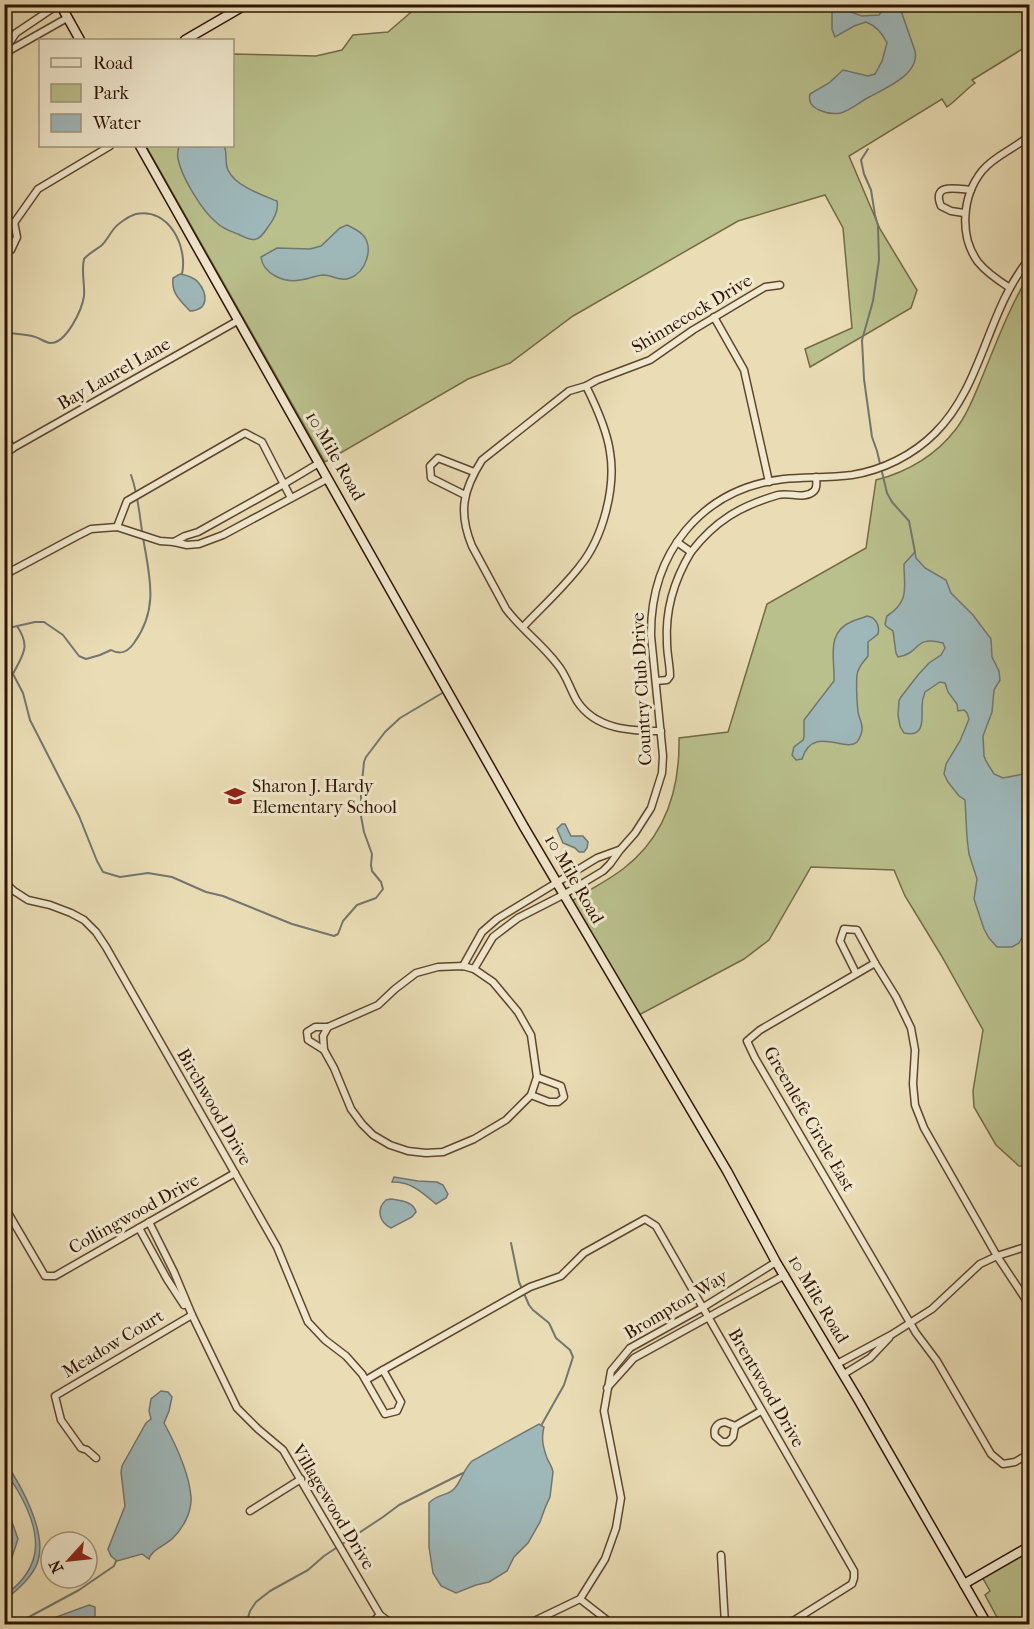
<svg xmlns="http://www.w3.org/2000/svg" width="1034" height="1629" viewBox="0 0 1034 1629" font-family="'IM FELL French Canon',serif">
<rect width="100%" height="100%" fill="#eaddb5"/>
<filter id="stains"><feTurbulence type="fractalNoise" baseFrequency=".00333" numOctaves="4"/><feColorMatrix values="0 0 0 0 .2 0 0 0 0 .09 0 0 0 0 .02 0 0 0 .5 -.17"/></filter>
<radialGradient id="worn" r=".72"><stop offset=".6" stop-color="#630" stop-opacity="0"/><stop offset="1" stop-color="#630" stop-opacity=".3"/></radialGradient>
<g fill="#b9c08c" stroke="#746a46" stroke-width="1.5">
<path d="M415 5H1029V45L972 80 975 83C964 91 957 100 947 107L942 99 849 156 880 229 917 290 911 308 810 367 805 349 852 328 843 228 825 195 738 221 573 316 510 363 468 379 325 462 146 146H232L233 54 316 56 342 50 353 35 388 32 417 7Z"/>
<path d="M1029 275V1166H1019L996 1145 974 1107 973 1091 983 1030 941 955 905 896 894 870 811 867 769 940 744 959 639 1015 572 901C589 890 607 881 623 869 666 836 680 790 679 738L728 732 767 604 866 548 876 480C907 472 936 455 956 429 968 413 975 394 983 375 997 341 1010 306 1029 275Z"/>
<polygon points="1029,1547 1029,1624 998,1624 1000,1623 985,1595 990,1591 981,1575"/>
</g>
<g fill="#9eb8ba" stroke="#727670" stroke-width="1.5">
<path d="M883 5H899L915 51C920 74 886 88 869 97 860 102 851 110 841 113 829 115 806 110 810 94L829 83 843 70 868 76 875 74 882 61 887 43C883 34 876 26 866 22L854 26 835 37 832 29V12L834 10 840 8 862 16 879 15 883 10Z"/>
<path d="M179 146 199 147 224 146C228 153 224 161 228 170 235 186 262 195 277 201 279 210 274 219 268 227 258 243 253 242 238 234 230 231 223 229 217 223 202 211 182 178 178 159 177 155 178 150 179 146Z"/>
<path d="M347 225C353 228 358 230 363 235 374 248 366 272 350 278 340 282 333 275 323 275 315 276 308 279 300 280 284 283 263 274 261 257L277 248 310 249 321 246 340 228Z"/>
<path d="M180 274C187 275 193 277 198 282 208 294 209 310 190 311 180 300 171 293 173 278Z"/>
<path d="M915 552 916 558 925 568 946 580 951 593 973 615 991 639 992 657 999 671 1000 680 994 690 992 712 983 736 984 756 986 761 994 774 1003 778 1029 773V917L1024 934 1019 943 1012 947H997L989 938 984 929 974 899 977 879 969 854 967 838 965 800 959 796 948 782 944 774 946 764 960 741 969 719 967 713 964 710 958 711 957 704 948 692 945 683 940 682 925 692C923 697 922 701 922 707 922 719 925 738 904 733L900 726 898 715 899 701 901 697 918 675 929 663 941 655 945 648 943 643C913 635 922 653 898 657L896 653 893 631 886 626 885 624 887 616C910 601 904 588 904 564Z"/>
<path d="M867 616C876 617 880 626 878 634L868 642V656C864 662 858 666 857 675 856 683 857 703 858 712 859 718 863 724 862 730 862 733 859 740 857 742 845 753 813 724 802 759L796 760 792 755 794 747 803 740 804 737V720L834 681C835 658 825 632 853 621 858 619 863 618 867 616Z"/>
<polygon points="562,824 565,824 571,836 583,836 588,842 587,848 584,852 579,852 575,848 563,843 557,829"/>
<path d="M394 1177 418 1181 437 1182 443 1185 448 1194 446 1198 436 1204C426 1196 415 1185 402 1183 399 1182 395 1182 392 1182Z"/>
<path d="M391 1199C401 1201 413 1201 416 1212L412 1217 391 1228C379 1222 376 1209 386 1200Z"/>
<path d="M161 1391 168 1392 172 1397 169 1411 164 1423C176 1445 189 1472 191 1497 192 1512 183 1528 173 1538 165 1546 152 1549 149 1559L142 1554 117 1561 111 1556 108 1549 125 1506 121 1472 122 1466 146 1423 151 1419 149 1411 151 1399Z"/>
<path d="M539 1424 544 1427C541 1438 543 1447 547 1458 549 1463 552 1466 553 1472L550 1497 545 1508 540 1522 528 1543 514 1557 507 1571 489 1582 476 1585 456 1593 441 1586 433 1573 429 1547V1503C437 1494 447 1496 454 1489 461 1482 463 1470 472 1461Z"/>
<path d="M5 1462C21 1485 47 1532 38 1561 33 1577 17 1590 5 1600V1595C46 1566 41 1531 18 1491 12 1480 4 1475 5 1462Z"/>
<polygon points="5,1502 18,1539 10,1563 5,1566"/>
<polygon points="89,1605 95,1607 95,1615 91,1624 46,1624 48,1620"/>
</g>
<g fill="none" stroke-linecap="round" stroke-linejoin="round">
<g stroke="#727670" stroke-width="2">
<polyline points="868,149 861,160 864,174 871,190 875,215 878,226 879,260 873,301 862,340 864,379 872,437 877,451 887,493 892,502 909,521 915,552"/>
<path d="M4 332C14 334 23 334 32 336 38 337 44 342 50 343 66 344 82 310 84 296 85 284 81 271 84 259 89 253 96 250 102 245 107 240 109 235 113 230 117 224 129 216 136 214 169 207 188 247 182 274"/>
<path d="M17 626C31 647 23 654 13 674L23 693 30 720 79 816 97 861 103 872 120 877 148 873 172 877 206 892 223 896 292 924 334 936 338 934 343 921 357 905 376 898 383 889 381 882 372 871 371 865 372 854 364 832 361 816V792L364 762 366 757 385 732 400 718 444 692"/>
<path d="M4 629 35 622H44L63 635 79 656 86 659 100 655 111 650C120 655 127 653 134 643 161 606 148 572 142 531 139 511 138 494 131 475"/>
<polyline points="511,1243 519,1282 529,1305 533,1310 549,1323 556,1338 570,1350 573,1357 564,1385 542,1424"/>
<polyline points="16,1624 79,1590 114,1566 116,1561"/>
<polyline points="246,1624 250,1611 256,1602 270,1591 308,1570 324,1556 383,1517 399,1505 463,1473"/>
</g>
<defs>
<g id="street">
<polyline points="4,51 16,33 59,4"/>
<polyline points="5,53 67,18"/>
<path d="M964 213 951 211 941 206C931 182 958 189 971 190"/>
<polyline points="4,228 14,223 38,189 110,146"/>
<polyline points="4,252 11,250 17,237 14,222"/>
<path d="M1010 288C999 281 986 272 978 262 959 236 962 196 982 171 995 155 1015 149 1030 135"/>
<polyline points="714,317 744,370 769,482"/>
<polyline points="4,434 12,449"/>
<polyline points="4,453 239,320"/>
<polyline points="465,495 431,478 430,466 438,458 474,472"/>
<polyline points="117,527 127,501 245,433 262,442 291,498"/>
<polyline points="174,542 185,536 198,532 284,484 319,463"/>
<path d="M691 552C715 521 740 506 778 495 789 492 805 500 814 491 818 487 816 482 816 477"/>
<polyline points="4,575 77,536 91,529 117,527 160,541 174,542 187,545 199,544 223,535 327,479"/>
<path d="M523 627C542 607 563 588 580 566 603 538 616 487 610 452 607 430 596 406 586 386"/>
<path d="M656 681 667 680 670 676C670 665 667 654 667 643 665 610 674 580 691 552L677 542"/>
<path d="M661 731C631 731 596 730 577 701 570 689 566 674 557 664 542 644 521 629 506 609L472 546C458 512 463 490 482 460L569 391 586 386 597 380 650 360 693 330 765 287 780 285"/>
<polyline points="4,882 14,891 28,900 50,905 71,913 84,920 96,932 106,947 277,1247 308,1322 325,1340 346,1356 362,1374 385,1414 397,1411 401,1402 383,1370 530,1287 561,1276 584,1253 645,1219 656,1226 854,1571 854,1578 852,1584 793,1621 777,1624"/>
<polygon points="463,966 474,969 493,982 518,1012 531,1035 537,1077 531,1095 506,1120 474,1139 443,1152 426,1153 408,1151 390,1145 373,1135 362,1124 351,1109 334,1068 324,1050 323,1036 328,1027 378,1005 395,989 416,973 438,967"/>
<polyline points="463,966 482,932 497,919 597,858 619,850"/>
<path d="M474 969 493 937 518 918 563 895 603 871 610 864 620 850 635 833 651 808 662 773 663 756 651 636C650 554 700 489 784 479 806 477 829 478 852 475 883 470 913 455 935 433 983 386 987 309 1030 258"/>
<polyline points="856,973 840,941 844,929 857,930 875,963"/>
<polyline points="324,1050 308,1040 307,1032 315,1027 328,1027"/>
<polyline points="531,1095 549,1102 558,1102 564,1097 561,1086 537,1077"/>
<polyline points="4,1206 45,1276 55,1276 235,1173"/>
<polyline points="149,1222 174,1272 192,1315 237,1408 258,1429 283,1450 380,1615 392,1624"/>
<polyline points="139,1228 167,1279 184,1305"/>
<polyline points="1030,1306 997,1256 924,1128 915,1105 913,1084 915,1050 911,1028 896,997 875,963 760,1030 747,1041 755,1058 916,1333 937,1361 991,1454 1003,1464 1015,1462 1030,1453"/>
<polyline points="837,1364 891,1335 932,1309 980,1264 997,1256 1022,1248 1030,1248"/>
<polyline points="844,1374 870,1358 889,1338"/>
<polyline points="366,1380 383,1370"/>
<polyline points="607,1388 634,1358 785,1275"/>
<path d="M725 1422 735 1426 733 1437 728 1442H722L715 1436C713 1428 717 1423 725 1422Z"/>
<polyline points="735,1426 761,1411"/>
<polyline points="96,1458 87,1450 81,1448 61,1420 55,1396 192,1315"/>
<polyline points="250,1511 301,1479"/>
<polyline points="721,1555 725,1624"/>
<polyline points="580,1599 612,1624"/>
<polyline points="370,1624 380,1615"/>
<polyline points="528,1624 580,1599 605,1559 616,1528 621,1498 604,1411 611,1371 630,1348 702,1308 776,1262"/>
</g>
<g id="secondary">
<polyline points="60,4 80,40"/>
<polyline points="185,40 247,4"/>
<polyline points="140,146 524,827 727,1171 776,1262 859,1401 987,1624"/>
<polyline points="964,1584 1030,1546"/>
</g>
</defs>
<use href="#street" stroke="#5e462d" stroke-width="9"/>
<use href="#secondary" stroke="#2f1400" stroke-width="11"/>
<use href="#street" stroke="#f1e9cf" stroke-width="6"/>
<use href="#secondary" stroke="#f1e9cf" stroke-width="8"/>
</g>
<defs>
<symbol id="school-bare" viewBox="-9 -9 18 18"><path d="M0-5L7-2L0 1L-7-2ZM-4 1L0 2.5L4 1V4Q0 6-4 4Z" fill="#8f2418" stroke="#f1e9cf" stroke-width="2.5" paint-order="stroke"/></symbol>
</defs>
<g fill-rule="evenodd">
<use href="#school-bare" x="220" y="781" width="30" height="30"/>
</g>
<g text-anchor="middle" dominant-baseline="central" stroke-width="6" stroke-linejoin="round" paint-order="stroke">
<g font-size="18" fill="#2f1400" stroke="#f1e9cf">
<text transform="translate(692 314) rotate(-31)">Shinnecock Drive</text>
<text transform="translate(114 374) rotate(-30)">Bay Laurel Lane</text>
<text transform="translate(335 456) rotate(60)">10 Mile Road</text>
<text transform="translate(642 689) rotate(-93)">Country Club Drive</text>
<text transform="translate(574 879) rotate(60)">10 Mile Road</text>
<text transform="translate(214 1107) rotate(60)">Birchwood Drive</text>
<text transform="translate(809 1119) rotate(60)">Greenlefe Circle East</text>
<text transform="translate(134 1214) rotate(-29)">Collingwood Drive</text>
<text transform="translate(818 1299) rotate(59)">10 Mile Road</text>
<text transform="translate(676 1305) rotate(-31)">Brompton Way</text>
<text transform="translate(113 1344) rotate(-31)">Meadow Court</text>
<text transform="translate(766 1388) rotate(60)">Brentwood Drive</text>
<text transform="translate(333 1507) rotate(59)">Villagewood Drive</text>
</g>
<g font-size="18" fill="#2f1400" stroke="#f1e9cf" text-anchor="start">
<text x="252" y="786">Sharon J. Hardy<tspan x="252" dy="21">Elementary School</tspan></text>
</g>
</g>
<rect width="1034" height="1629" fill="none" stroke="#eaddb5" stroke-width="24"/>
<rect x="6" y="6" width="1022" height="1617" fill="none" stroke="#2f1400" stroke-width="3"/>
<rect x="12" y="12" width="1010" height="1605" fill="none" stroke="#2f1400" stroke-width="1.5"/>
<rect x="39" y="39" width="195" height="108" fill="#f1e9cf" stroke="#a3947c" stroke-width="1.5"/>
<rect x="51" y="58" width="30" height="9" fill="#f1e9cf" stroke="#a3947c" stroke-width="1.5"/>
<text x="93" y="69" font-size="18" fill="#2f1400">Road</text>
<rect x="51" y="84" width="30" height="18" fill="#b9c08c" stroke="#a3947c" stroke-width="1.5"/>
<text x="93" y="99" font-size="18" fill="#2f1400">Park</text>
<rect x="51" y="114" width="30" height="18" fill="#9eb8ba" stroke="#a3947c" stroke-width="1.5"/>
<text x="93" y="129" font-size="18" fill="#2f1400">Water</text>
<g transform="translate(69 1560) rotate(243)"><circle r="28" fill="#f1e9cf" stroke="#a3947c" stroke-width="1.5"/>
<path d="M0-4.5L10 22L0 15L-10 22Z" fill="#8f2418"/>
<text y="-9" font-size="16" font-weight="bold" text-anchor="middle" fill="#2f1400">N</text>
</g>
<rect width="100%" height="100%" filter="url(#stains)"/>
<rect width="100%" height="100%" fill="url(#worn)"/>
</svg>
